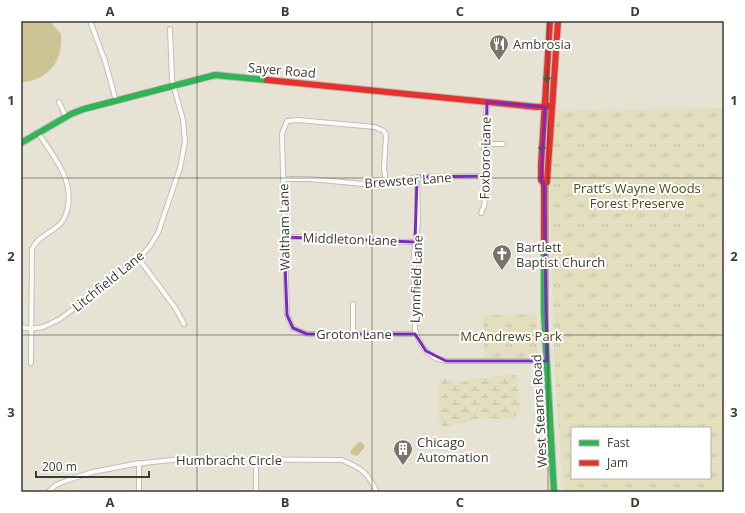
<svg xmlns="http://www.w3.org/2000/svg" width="745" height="513" viewBox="0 0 745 513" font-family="'Open Sans',sans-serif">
<defs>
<pattern id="wetland-marsh" width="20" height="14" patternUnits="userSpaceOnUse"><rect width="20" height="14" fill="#e3debe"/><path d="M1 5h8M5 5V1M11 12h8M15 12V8" fill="none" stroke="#c4bfa4"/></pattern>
<pattern id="park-tufts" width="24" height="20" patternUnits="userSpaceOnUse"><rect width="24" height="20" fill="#e3debe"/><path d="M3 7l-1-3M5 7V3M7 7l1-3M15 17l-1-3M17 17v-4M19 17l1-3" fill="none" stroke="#c4bfa4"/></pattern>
</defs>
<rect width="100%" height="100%" fill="#e6e3d5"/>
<path fill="url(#wetland-marsh)" d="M507 374 515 375 517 379 521 410 520 414 512 418 506 419 480 418 449 427C444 427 442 426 439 422V382L441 379H444L458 382 479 378H491Z"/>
<g fill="url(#park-tufts)" fill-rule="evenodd">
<path d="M724 108V492H564L555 376 551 247 549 110ZM572 428H710V478H572Z"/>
<polygon points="537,314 538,359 484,359 483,315"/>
</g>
<g fill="#cdc496">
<path d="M21 21H50L61 34C61 43 61 52 57 60 51 73 35 83 21 82Z"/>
<polygon points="359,442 362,442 365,447 357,456 350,453 351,450"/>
</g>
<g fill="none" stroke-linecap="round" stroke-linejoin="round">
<defs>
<g id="street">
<polyline points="90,21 105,61 116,101"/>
<polyline points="59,102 66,117"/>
<polyline points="484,144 503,144"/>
<polyline points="417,177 418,223 414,253 415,330 419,341 426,351 435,358 446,361 547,361"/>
<polyline points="283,179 309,179 375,185 386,184 417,177 485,176"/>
<polyline points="386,184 384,168 386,136 384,131 375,127 298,120 287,121 282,134 287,315 293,328 307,334 416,334"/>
<polyline points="481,213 484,206 485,199 484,144 487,102"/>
<polyline points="284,237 310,237 354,241 415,242"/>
<polyline points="139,259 176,309 184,324"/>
<polyline points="353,304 353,335"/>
<polyline points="21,327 31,329 43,327 60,319 139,259 150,246 158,233 180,168 185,142 183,120 172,80 170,29"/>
<path d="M31 363 32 249C38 236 52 233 61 223 65 218 67 212 68 206 73 178 53 156 39 134"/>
<polyline points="256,460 256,492"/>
<path d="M48 492 56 485 68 480 93 472 134 464 181 459 342 460C363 469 367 472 377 492"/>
<polyline points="139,492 139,463"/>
</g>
<g id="fast">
<polyline points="21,143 71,114 84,109 215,75 267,80"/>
<polyline points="544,247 544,313 554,492"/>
</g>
<g id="jam">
<polyline points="267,80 537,107 552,106"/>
<polyline points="544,184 541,180 541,165 550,21"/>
<polyline points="544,247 544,184 547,182 558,21"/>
</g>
</defs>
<use href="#street" stroke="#c1bfb4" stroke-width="6"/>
<use href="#fast" stroke="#c1bfb4" stroke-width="8"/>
<use href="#jam" stroke="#c1bfb4" stroke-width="8"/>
<use href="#street" stroke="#fbfbf9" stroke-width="4"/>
<use href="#fast" stroke="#30b455" stroke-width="6"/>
<use href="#jam" stroke="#e5322d" stroke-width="6"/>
</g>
<defs><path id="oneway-shaft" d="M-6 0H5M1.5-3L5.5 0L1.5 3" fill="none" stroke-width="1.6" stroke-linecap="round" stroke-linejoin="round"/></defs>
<g stroke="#39603c">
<use href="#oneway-shaft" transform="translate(547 76) rotate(93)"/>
<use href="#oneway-shaft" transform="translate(542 146) rotate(93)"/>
</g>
<path fill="none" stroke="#7b2cbf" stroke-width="3" stroke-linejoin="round" d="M487 102 545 107 541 180 544 184 547 361H446L426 351 415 334H307L293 328 287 315 284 237 415 242 417 177 485 176Z"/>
<path fill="none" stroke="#3d3c32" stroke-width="1" stroke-opacity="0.55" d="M197 21V492M372 21V492M548 21V492M21 178H724M21 335H724"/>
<defs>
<symbol id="restaurant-pin" viewBox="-11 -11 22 30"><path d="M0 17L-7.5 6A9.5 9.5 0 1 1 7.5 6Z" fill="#78766b" stroke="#fff"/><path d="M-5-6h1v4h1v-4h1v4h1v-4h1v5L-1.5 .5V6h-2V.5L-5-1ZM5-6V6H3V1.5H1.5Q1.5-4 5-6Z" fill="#fff"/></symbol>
<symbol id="church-pin" viewBox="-11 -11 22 30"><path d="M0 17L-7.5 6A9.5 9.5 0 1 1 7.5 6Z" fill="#78766b" stroke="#fff"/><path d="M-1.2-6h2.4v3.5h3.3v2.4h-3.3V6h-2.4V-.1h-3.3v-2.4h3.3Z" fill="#fff"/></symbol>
<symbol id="building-pin" viewBox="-11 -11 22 30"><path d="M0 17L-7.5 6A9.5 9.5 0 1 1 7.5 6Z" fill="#78766b" stroke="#fff"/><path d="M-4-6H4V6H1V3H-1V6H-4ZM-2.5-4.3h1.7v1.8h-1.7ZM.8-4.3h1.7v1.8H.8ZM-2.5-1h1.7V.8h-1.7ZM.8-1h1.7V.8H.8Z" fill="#fff"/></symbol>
</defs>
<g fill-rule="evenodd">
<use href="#restaurant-pin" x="488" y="33" width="22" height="30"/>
<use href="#church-pin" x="491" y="243" width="22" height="30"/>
<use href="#building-pin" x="392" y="438" width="22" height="30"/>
</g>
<g text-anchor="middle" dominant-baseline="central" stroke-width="4" stroke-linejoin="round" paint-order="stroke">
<g font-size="13" fill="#3d3c32" stroke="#fff" text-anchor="start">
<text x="513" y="44">Ambrosia</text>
<text x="516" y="247">Bartlett<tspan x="516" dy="15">Baptist Church</tspan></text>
<text x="417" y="442">Chicago<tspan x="417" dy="15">Automation</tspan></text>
</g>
<g font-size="13" fill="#3d3c32" stroke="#fff">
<text transform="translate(282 70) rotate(5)">Sayer Road</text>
<text transform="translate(485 158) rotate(-89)">Foxboro Lane</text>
<text transform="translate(408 180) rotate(-4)">Brewster Lane</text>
<text transform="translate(284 227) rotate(-91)">Waltham Lane</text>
<text transform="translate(350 239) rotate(2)">Middleton Lane</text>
<text transform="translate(416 279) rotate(-88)">Lynnfield Lane</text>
<text transform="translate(108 281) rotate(-39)">Litchfield Lane</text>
<text x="354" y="334">Groton Lane</text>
<text transform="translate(539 411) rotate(-93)">West Stearns Road</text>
<text x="229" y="460">Humbracht Circle</text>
</g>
<g font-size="13" fill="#4e4617" stroke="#fff">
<text x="637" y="188">Pratt’s Wayne Woods<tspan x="637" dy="15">Forest Preserve</tspan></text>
<text x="511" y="336">McAndrews Park</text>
</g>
</g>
<rect width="745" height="513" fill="none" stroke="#ffffff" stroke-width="44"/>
<rect x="571" y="427" width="140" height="52" fill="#ffffff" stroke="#b1b1ad"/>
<rect x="579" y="440" width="20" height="6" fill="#30b455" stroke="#b1b1ad"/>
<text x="607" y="447" font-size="12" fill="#3d3c32">Fast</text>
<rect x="579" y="460" width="20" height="6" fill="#e5322d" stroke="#b1b1ad"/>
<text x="607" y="467" font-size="12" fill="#3d3c32">Jam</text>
<path d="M36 471v6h113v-6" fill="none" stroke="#3d3c32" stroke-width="2"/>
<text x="42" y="471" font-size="12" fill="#3d3c32" stroke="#ffffff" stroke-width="3" paint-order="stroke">200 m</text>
<rect x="22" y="22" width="701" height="469" fill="none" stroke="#3d3c32" stroke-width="1.5"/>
<g font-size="13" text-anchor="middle" font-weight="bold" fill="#3d3c32">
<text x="110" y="16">A</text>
<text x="285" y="16">B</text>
<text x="460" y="16">C</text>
<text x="635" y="16">D</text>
<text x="11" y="105">1</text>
<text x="734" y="105">1</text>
<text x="11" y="261">2</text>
<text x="734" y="261">2</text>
<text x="11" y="417">3</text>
<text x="734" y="417">3</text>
<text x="110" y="507">A</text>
<text x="285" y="507">B</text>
<text x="460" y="507">C</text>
<text x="635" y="507">D</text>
</g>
</svg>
